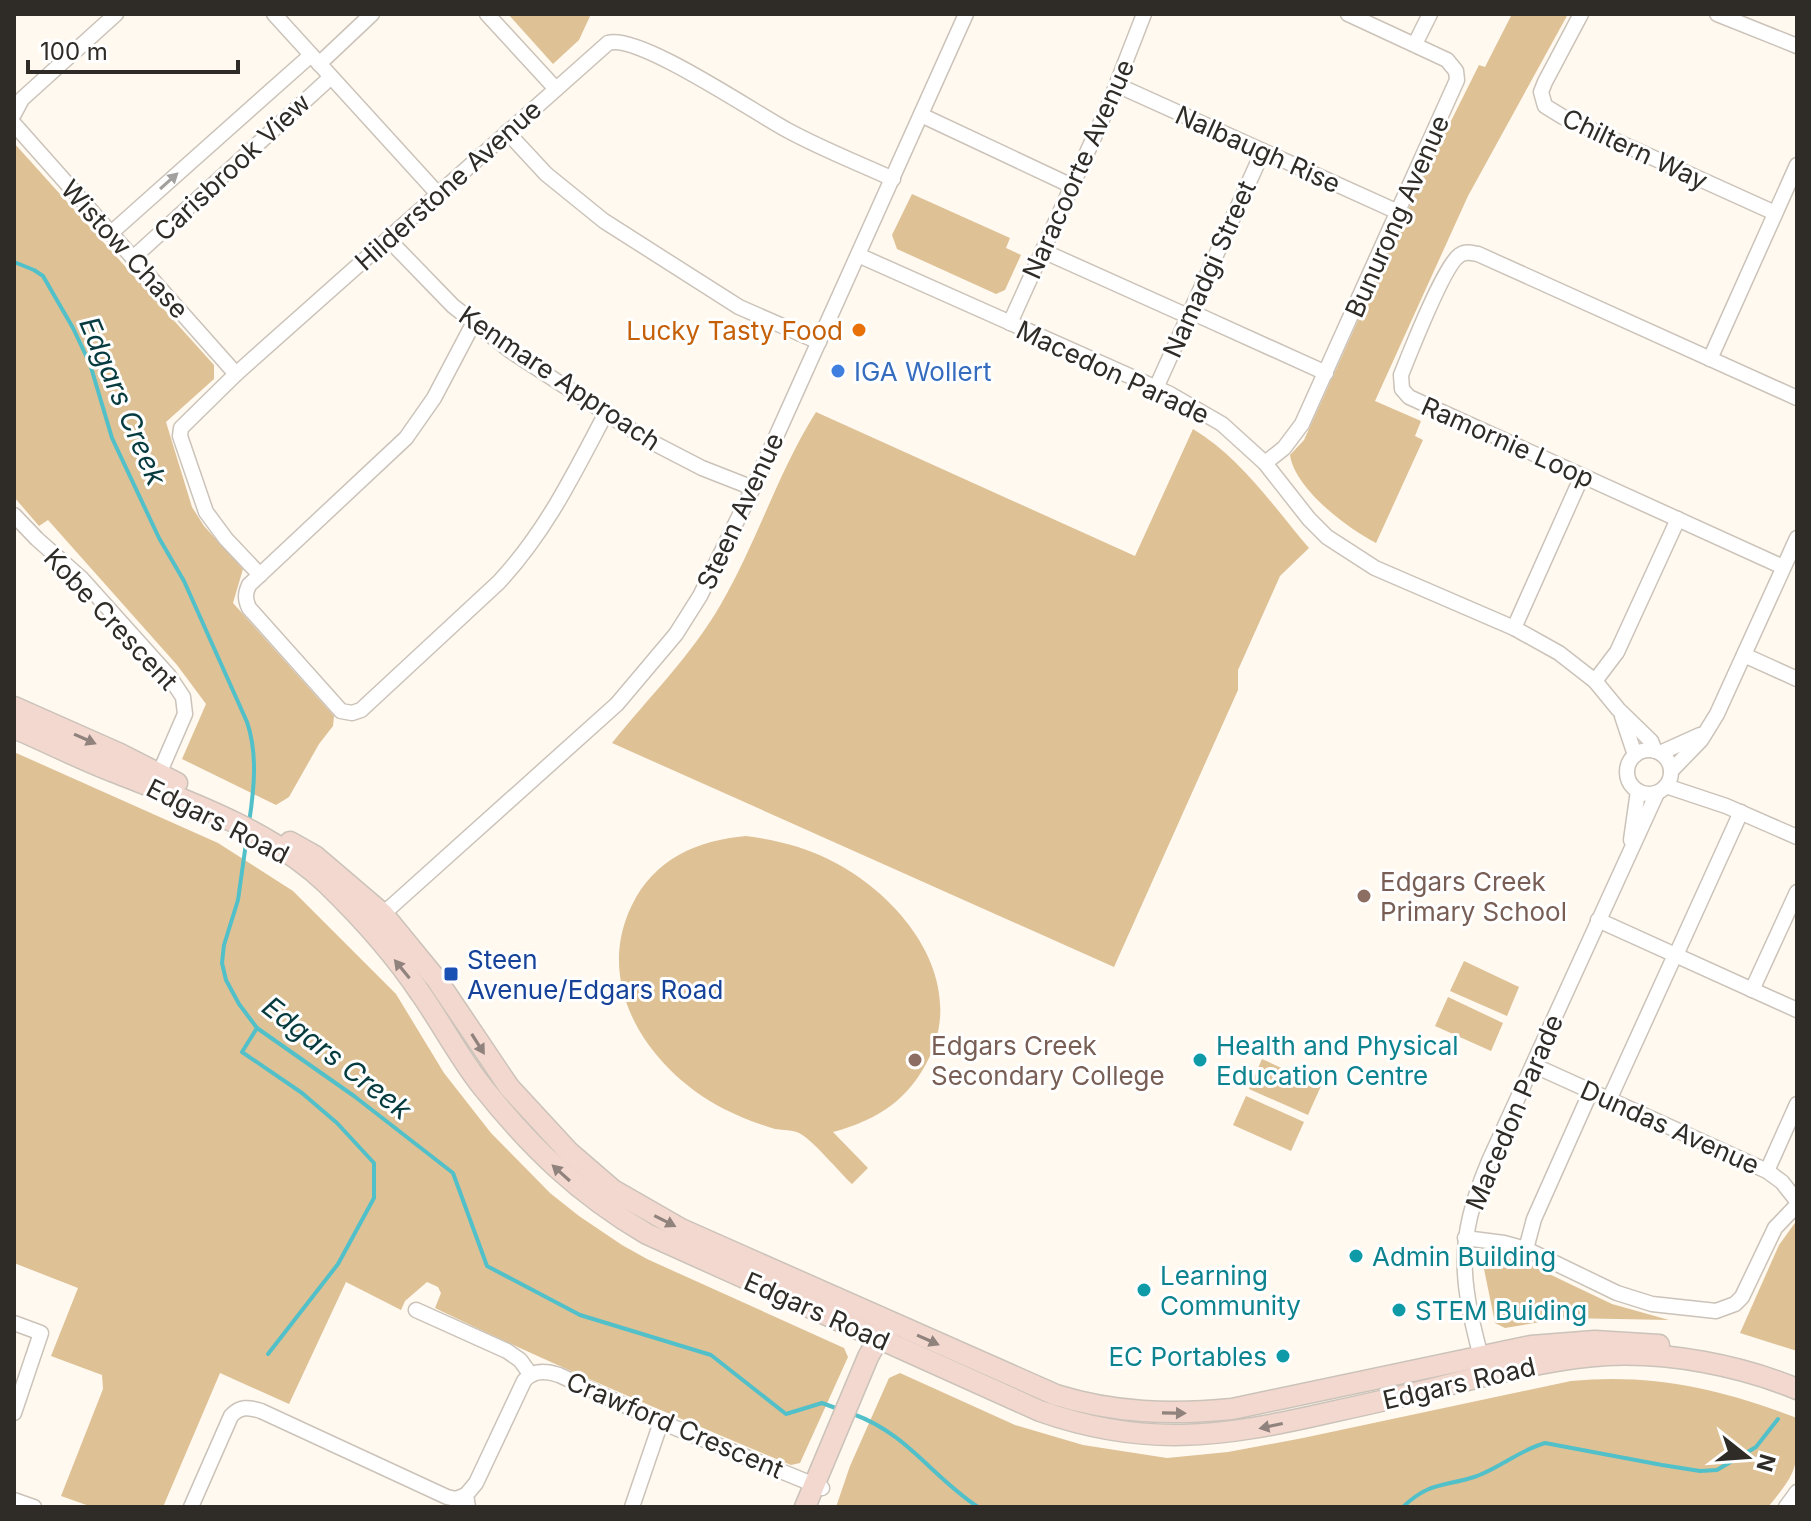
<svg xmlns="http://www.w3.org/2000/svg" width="1811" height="1521" viewBox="0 0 1811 1521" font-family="Inter,sans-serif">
<rect width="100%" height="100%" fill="#fff9f0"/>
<g fill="#dfc196">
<polygon points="508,14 591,14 579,40 553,64"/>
<path d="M1512 14H1568L1468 196 1375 401 1421 421 1415 436 1423 440 1376 543C1347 528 1295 489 1290 455L1304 440 1423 177 1479 65 1485 67Z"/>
<polygon points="14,143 214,365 214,379 166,422 192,507 204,526 243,569 233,603 334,716 333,726 319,744 289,797 276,805 182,759 206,704 177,665 48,520 39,526 14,497"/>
<polygon points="912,194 1010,238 1006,248 1021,255 1005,290 996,294 897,249 892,235"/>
<path d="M816 412 1135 556 1193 429C1241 458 1273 506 1309 548L1280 576 1238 670V690L1114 967 612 743C649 697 691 656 721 604 757 542 778 472 816 412Z"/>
<path d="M14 752 218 843 293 891 396 994 444 1073 491 1133 550 1193 579 1216 622 1245 647 1259 844 1348 848 1357 800 1463 791 1465C671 1415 552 1365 435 1308L441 1293 438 1287 427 1282 405 1301 401 1310 346 1282 289 1404 220 1373 163 1507H92L61 1496 103 1389 102 1375 51 1356 78 1288 14 1263Z"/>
<path d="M746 836C775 840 802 846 828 859 898 893 967 975 930 1056 910 1099 878 1120 833 1132L868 1168 852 1184C840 1173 812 1139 799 1133 793 1130 783 1130 775 1129 758 1124 740 1117 724 1109 650 1071 592 986 632 905 654 859 698 840 746 836Z"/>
<polygon points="1464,961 1519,987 1507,1016 1450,991"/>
<polygon points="1448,997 1503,1023 1491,1051 1435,1026"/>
<polygon points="1262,1059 1321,1086 1308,1115 1249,1089"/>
<polygon points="1246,1096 1304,1122 1291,1151 1233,1125"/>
<polygon points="1797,1220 1797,1351 1740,1333 1779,1245"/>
<polygon points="1490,1253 1524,1262 1612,1304 1669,1320 1564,1318 1505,1328 1495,1323 1483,1264 1483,1258"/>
<path d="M900 1373 1015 1425 1083 1445 1167 1458 1228 1452 1303 1438 1571 1381C1652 1373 1722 1389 1797 1418 1797 1467 1800 1469 1768 1507H836L850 1466 889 1378Z"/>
</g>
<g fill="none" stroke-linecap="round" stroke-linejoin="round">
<g stroke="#52c0c9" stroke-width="4">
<path d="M14 262 34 270 43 276 73 328 90 364 112 438 159 538 184 581 247 722C258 754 254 790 249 823"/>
<polyline points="247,836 238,900 224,945 222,963 226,980 239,1004 257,1028 354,1096 453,1173 487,1266 580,1315 711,1355 786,1414 822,1403 841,1410"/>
<polyline points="257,1028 242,1052 302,1093 337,1123 374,1163 374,1198 338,1264 268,1354"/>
<path d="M853 1414C908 1434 931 1476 978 1507"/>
<path d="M1403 1507C1430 1481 1445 1487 1477 1476 1501 1467 1520 1450 1545 1443L1662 1465 1700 1471 1717 1470 1756 1447 1778 1419"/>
</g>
<defs>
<g id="street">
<polyline points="274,14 438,194"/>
<polyline points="487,14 556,89"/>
<polyline points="1581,14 1545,82 1541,92 1545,106 1563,117 1775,213"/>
<polyline points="1717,14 1797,46"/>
<polyline points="1415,44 1430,14"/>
<polyline points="319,64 372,14"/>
<polyline points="1117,85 1398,212"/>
<polyline points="14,114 22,99 116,14"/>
<polyline points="921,115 1072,186"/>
<polyline points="14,124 236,374"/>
<polyline points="507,132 546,174 604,221 739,307 819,342"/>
<polyline points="111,233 311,55"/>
<polyline points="388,239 453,306 512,352 644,438 702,468 753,488"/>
<polyline points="1043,251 1181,313 1200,316 1326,373"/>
<polyline points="858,255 1170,394 1222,424 1265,463 1309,519 1327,537 1375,568 1514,628 1559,653 1595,681 1618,709 1651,741 1655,751"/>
<polyline points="133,258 331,77"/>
<polyline points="1010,323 1109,104 1144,14"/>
<path d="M473 324 434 398 406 438 249 585C245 594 245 599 249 608L341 711 352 713 361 710 499 582C547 530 573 475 606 413"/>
<polyline points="1710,359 1797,165"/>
<polyline points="1156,388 1263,151"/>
<polyline points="1265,463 1284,448 1302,424 1457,80 1456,71 1447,60 1348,14"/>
<polyline points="14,515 37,539 81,578 169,676 183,697 185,714 159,774"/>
<path d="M1783 567 1409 397 1402 389 1401 375C1409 355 1445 263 1460 255 1466 251 1472 253 1478 254L1797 398"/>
<path d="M260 575 226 539 206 512 180 436 181 428 236 374 608 43C638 33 755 113 787 130 822 149 858 163 893 179"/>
<polyline points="1514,628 1582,476"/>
<polyline points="1744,655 1797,679"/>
<polyline points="1595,681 1617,652 1678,519"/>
<polyline points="1622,716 1635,755"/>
<circle cx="1649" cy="772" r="22"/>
<polyline points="1660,753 1700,735"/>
<polyline points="1671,771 1701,740 1717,714 1797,538"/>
<polyline points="1666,786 1726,806 1797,837"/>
<polyline points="1631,840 1638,791"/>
<polyline points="383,914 617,704 676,634 700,596 753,488 966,14"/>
<polyline points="1598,920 1797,1010"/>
<polyline points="1676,955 1741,812"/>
<polyline points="1752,990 1797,892"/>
<polyline points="1533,1065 1767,1171 1782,1182 1797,1201"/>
<polyline points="1609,1100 1675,955"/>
<polyline points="1767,1171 1797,1104"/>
<polyline points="1465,1238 1504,1243 1526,1249 1617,1293 1652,1304 1716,1311 1735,1304 1742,1297 1775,1228 1797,1205"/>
<polyline points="1526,1249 1534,1219 1591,1091"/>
<polyline points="416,1310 507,1351 520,1360 531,1375"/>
<polyline points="14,1323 41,1333 14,1413"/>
<path d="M1483 1365C1461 1281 1454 1244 1489 1161L1657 793"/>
<polyline points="14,1500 34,1507"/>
<path d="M191 1507 231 1416C240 1406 249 1407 261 1411L447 1497 456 1499 466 1495"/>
<path d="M468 1507 466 1495 476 1483 524 1381C533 1369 547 1371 559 1375L661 1422 822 1488"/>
<polyline points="632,1507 661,1422"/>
<polyline points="1786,1507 1797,1492"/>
</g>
<g id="secondary">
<polyline points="14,707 120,754 177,783"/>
<path d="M14 728C47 742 80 759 114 772 185 800 271 830 327 884 361 917 395 955 421 994 442 1024 459 1057 481 1085 530 1147 579 1194 647 1234L1040 1411C1145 1448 1222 1437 1327 1413 1373 1403 1418 1393 1463 1381 1510 1370 1558 1358 1607 1355 1669 1352 1739 1365 1797 1389"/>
<path d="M290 842 315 856 383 914 437 980 509 1087 569 1152 613 1190 681 1229 1056 1395C1114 1413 1171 1415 1232 1409L1531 1346 1595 1341 1659 1345"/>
<polyline points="805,1507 868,1357 884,1328"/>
</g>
</defs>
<use href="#street" stroke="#cbc3b9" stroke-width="17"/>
<use href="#secondary" stroke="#cbc3b9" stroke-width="23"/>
<use href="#street" stroke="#fff" stroke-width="14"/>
<use href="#secondary" stroke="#f2d8cf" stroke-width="20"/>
</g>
<defs><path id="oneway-solid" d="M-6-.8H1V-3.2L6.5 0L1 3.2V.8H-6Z" transform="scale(2)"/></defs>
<use fill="#a1a09e" href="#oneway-solid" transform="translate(169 181) rotate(-42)"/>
<g fill="#90827c">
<use href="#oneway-solid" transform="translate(85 739) rotate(24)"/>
<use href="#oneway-solid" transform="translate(402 969) rotate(-129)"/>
<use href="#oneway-solid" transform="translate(478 1044) rotate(58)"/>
<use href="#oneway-solid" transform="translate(561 1173) rotate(-138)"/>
<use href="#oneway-solid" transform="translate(665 1221) rotate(27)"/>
<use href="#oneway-solid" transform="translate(928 1340) rotate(24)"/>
<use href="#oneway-solid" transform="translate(1174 1413) rotate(1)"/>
<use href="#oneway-solid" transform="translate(1271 1426) rotate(168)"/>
</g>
<circle fill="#e8710a" stroke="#fff" stroke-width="3" cx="859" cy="330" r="8"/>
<circle fill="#3f7fe0" stroke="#fff" stroke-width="3" cx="838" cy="371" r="8"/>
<g fill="#8d6e63" stroke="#fff" stroke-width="3">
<circle cx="1364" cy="896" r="8"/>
<circle cx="915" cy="1060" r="8"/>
</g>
<rect fill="#1a4fb4" stroke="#fff" stroke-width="3" x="443" y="966" width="16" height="16" rx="4"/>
<g fill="#0f9aa8" stroke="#fff" stroke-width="3">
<circle cx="1200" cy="1060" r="8"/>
<circle cx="1356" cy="1256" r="8"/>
<circle cx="1144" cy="1290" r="8"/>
<circle cx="1399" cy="1310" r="8"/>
<circle cx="1283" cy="1356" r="8"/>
</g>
<g text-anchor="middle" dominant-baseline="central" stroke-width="6" stroke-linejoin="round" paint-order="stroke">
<g font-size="26" fill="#2f2c28" stroke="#fff">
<text transform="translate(1258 149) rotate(24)">Nalbaugh Rise</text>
<text transform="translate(1635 149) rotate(25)">Chiltern Way</text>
<text transform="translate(232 167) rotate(-43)">Carisbrook View</text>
<text transform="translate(1078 169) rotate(-66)">Naracoorte Avenue</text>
<text transform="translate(448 185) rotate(-42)">Hilderstone Avenue</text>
<text transform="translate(1397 216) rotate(-66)">Bunurong Avenue</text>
<text transform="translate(125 249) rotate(48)">Wistow Chase</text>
<text transform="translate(1209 269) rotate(-66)">Namadgi Street</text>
<text transform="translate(1113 372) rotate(25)">Macedon Parade</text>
<text transform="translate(560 378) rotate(34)">Kenmare Approach</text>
<text transform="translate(1508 442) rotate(24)">Ramornie Loop</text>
<text transform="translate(740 511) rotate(-65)">Steen Avenue</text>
<text transform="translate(111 619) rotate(47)">Kobe Crescent</text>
<text transform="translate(218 821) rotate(27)">Edgars Road</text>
<text transform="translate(1514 1112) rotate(-67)">Macedon Parade</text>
<text transform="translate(1670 1127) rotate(24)">Dundas Avenue</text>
<text transform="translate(817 1311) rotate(24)">Edgars Road</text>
<text transform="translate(1459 1383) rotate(-13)">Edgars Road</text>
<text transform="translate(675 1425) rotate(23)">Crawford Crescent</text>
</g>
<g font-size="26" fill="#c56008" stroke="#fff" text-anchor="end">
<text x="843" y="330">Lucky Tasty Food</text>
</g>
<g font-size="26" fill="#366cbe" stroke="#fff" text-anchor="start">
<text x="854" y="371">IGA Wollert</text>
</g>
<g font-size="26" fill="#785e54" stroke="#fff" text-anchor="start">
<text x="1380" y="881">Edgars Creek<tspan x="1380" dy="30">Primary School</tspan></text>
<text x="931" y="1045">Edgars Creek<tspan x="931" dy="30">Secondary College</tspan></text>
</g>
<g font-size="26" fill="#164399" stroke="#fff" text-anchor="start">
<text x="467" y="959">Steen<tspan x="467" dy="30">Avenue/Edgars Road</tspan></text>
</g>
<g font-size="26" fill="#0d838f" stroke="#fff" text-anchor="start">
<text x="1216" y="1045">Health and Physical<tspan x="1216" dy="30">Education Centre</tspan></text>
<text x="1372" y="1256">Admin Building</text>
<text x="1160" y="1275">Learning<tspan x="1160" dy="30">Community</tspan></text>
<text x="1415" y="1310">STEM Buiding</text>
<text x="1267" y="1356" text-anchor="end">EC Portables</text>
</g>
<g font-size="28" font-style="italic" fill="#063b3f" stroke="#fff">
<text transform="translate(123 401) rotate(67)">Edgars Creek</text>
<text transform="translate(337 1058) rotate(38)">Edgars Creek</text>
</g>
</g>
<rect width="1811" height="1521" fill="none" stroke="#2f2c28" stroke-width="32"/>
<g transform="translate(1747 1457) rotate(107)" stroke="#ffffff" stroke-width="6" paint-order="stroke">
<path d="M0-6L14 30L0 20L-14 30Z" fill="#2f2c28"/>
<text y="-12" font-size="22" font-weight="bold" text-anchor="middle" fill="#2f2c28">N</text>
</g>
<path d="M28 60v12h210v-12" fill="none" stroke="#2f2c28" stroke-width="4"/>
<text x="40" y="60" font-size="24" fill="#2f2c28" stroke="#ffffff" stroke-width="6" paint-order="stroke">100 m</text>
</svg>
